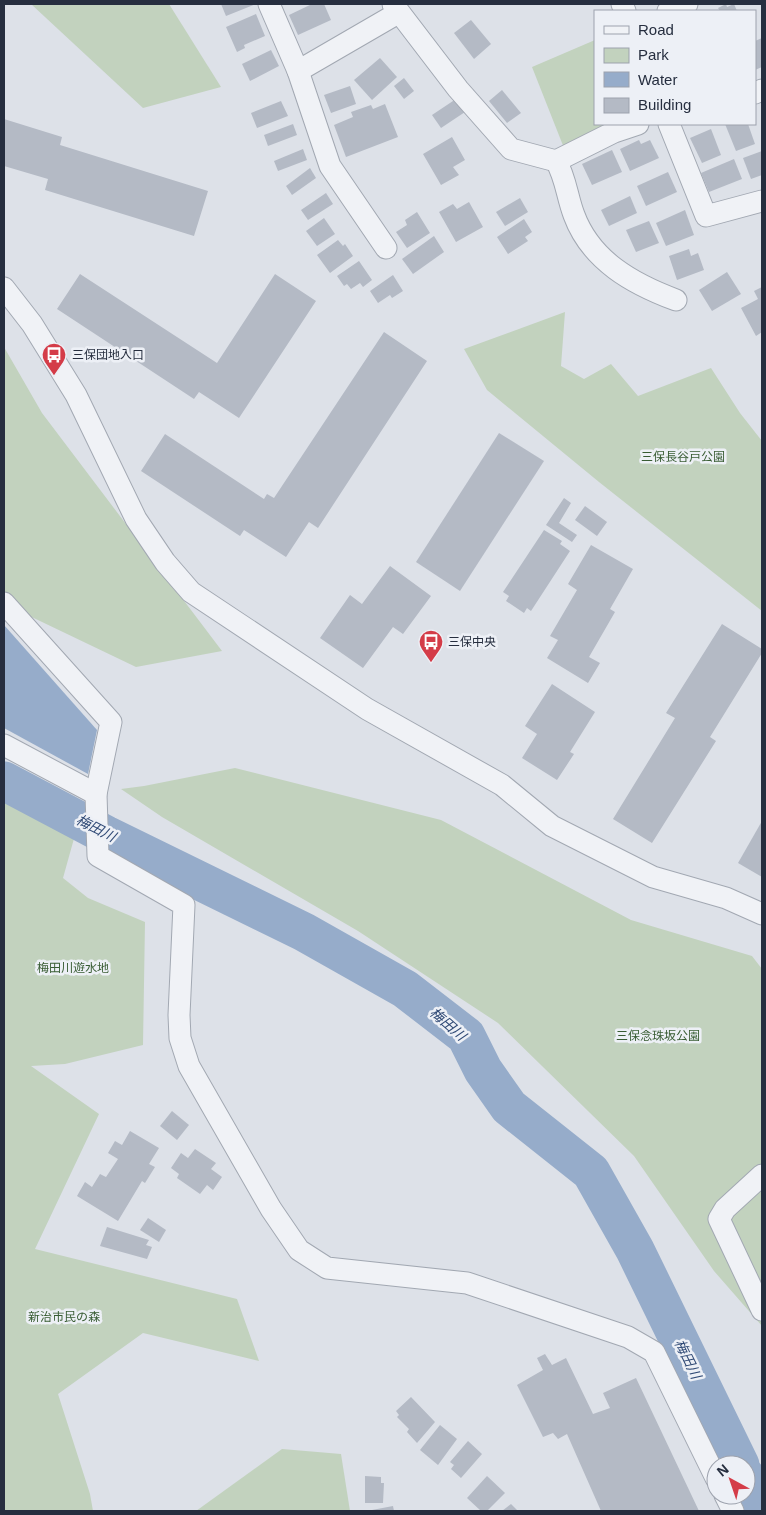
<svg xmlns="http://www.w3.org/2000/svg" width="766" height="1515" viewBox="0 0 766 1515" font-family="Arial,'Noto Sans JP',sans-serif">
<rect width="100%" height="100%" fill="#dde1e8"/>
<g fill="#c2d2be">
<polygon points="31,4 169,4 221,87 143,108"/>
<polygon points="595,40 595,124 614,124 564,148 532,67"/>
<polygon points="565,312 561,366 584,379 611,364 638,396 711,368 740,413 762,441 762,611 599,482 487,390 464,349"/>
<polygon points="4,347 42,413 222,651 136,667 17,610 4,595"/>
<polygon points="235,768 441,820 631,920 752,956 762,969 762,1326 714,1271 634,1156 498,1023 358,931 162,817 121,789 144,786"/>
<polygon points="4,801 75,835 63,878 88,898 145,922 143,1045 65,1064 31,1066 99,1114 35,1249 237,1299 259,1361 143,1333 58,1394 90,1494 93,1511 4,1511"/>
<polygon points="282,1449 341,1454 350,1511 196,1511"/>
</g>
<polygon fill="#96acca" points="4,625 97,730 88,774 4,728"/>
<g fill="none" stroke-linecap="round" stroke-linejoin="round">
<g stroke="#96acca" stroke-width="39">
<polyline points="4,781 106,835 304,932 405,989 466,1036 483,1070 509,1107 591,1172 635,1250 740,1465"/>
<polyline points="746,1477 762,1510"/>
</g>
</g>
<g fill="#b4bac5">
<polygon points="221,4 256,4 226,16"/>
<polygon points="312,4 324,4 331,20 298,35 289,15"/>
<polygon points="726,4 727,7 734,4 737,11 720,11 718,8"/>
<polygon points="256,14 265,36 244,45 245,48 237,52 226,27"/>
<polygon points="471,20 491,44 474,59 454,33"/>
<polygon points="762,38 762,67 755,70 755,41"/>
<polygon points="271,50 279,66 250,81 242,64"/>
<polygon points="380,58 397,77 372,100 354,80"/>
<polygon points="404,78 414,91 404,99 394,86"/>
<polygon points="350,86 356,104 331,113 324,95"/>
<polygon points="502,90 521,113 507,123 489,101"/>
<polygon points="456,99 465,112 441,128 432,115"/>
<polygon points="281,101 288,116 257,128 251,113"/>
<polygon points="385,104 398,137 346,157 334,125 353,117 351,112 371,105 373,109"/>
<polygon points="4,119 62,137 60,145 208,191 194,236 45,190 48,179 4,166"/>
<polygon points="293,124 297,135 268,146 264,135"/>
<polygon points="725,124 748,124 755,144 736,151"/>
<polygon points="711,129 721,155 702,163 690,138"/>
<polygon points="452,137 465,160 453,167 459,175 441,185 423,154"/>
<polygon points="639,140 641,144 650,140 659,158 630,171 620,149"/>
<polygon points="303,149 307,160 278,171 274,161"/>
<polygon points="612,150 622,172 592,185 582,164"/>
<polygon points="762,151 762,175 751,179 743,158"/>
<polygon points="734,159 742,179 709,192 701,173"/>
<polygon points="310,168 316,178 292,195 286,186"/>
<polygon points="668,172 677,192 646,206 637,186"/>
<polygon points="326,193 333,204 308,220 301,210"/>
<polygon points="630,196 637,213 609,226 601,210"/>
<polygon points="520,198 528,212 505,226 496,212"/>
<polygon points="469,202 483,227 456,242 439,212 453,204 457,209"/>
<polygon points="685,210 694,235 666,246 656,223"/>
<polygon points="417,212 430,233 407,248 396,232 407,225 405,220"/>
<polygon points="324,218 335,234 317,246 306,231"/>
<polygon points="524,219 532,232 525,237 528,241 508,254 497,237"/>
<polygon points="649,221 659,243 636,252 626,230"/>
<polygon points="434,236 444,252 413,274 402,259"/>
<polygon points="338,240 343,246 345,244 353,256 330,273 317,255"/>
<polygon points="689,249 691,256 698,253 704,270 677,280 669,256"/>
<polygon points="359,261 372,280 363,287 360,283 351,289 347,284 344,286 337,276"/>
<polygon points="727,272 741,294 712,311 699,290"/>
<polygon points="80,274 217,363 275,274 316,301 239,418 199,392 194,399 57,309"/>
<polygon points="393,275 403,291 392,298 390,295 378,303 370,291"/>
<polygon points="762,287 762,332 756,336 741,308 758,299 754,291"/>
<polygon points="384,332 427,361 318,528 309,522 286,557 244,530 240,536 141,471 165,434 264,499 267,494 274,498"/>
<polygon points="499,433 544,461 460,591 416,562"/>
<polygon points="564,498 571,503 559,523 577,535 572,542 546,525"/>
<polygon points="585,506 607,522 597,536 575,520"/>
<polygon points="544,530 562,541 560,544 570,551 531,611 527,608 524,613 506,601 509,596 503,592"/>
<polygon points="591,545 633,569 610,609 615,612 589,657 600,663 588,683 547,658 558,640 550,636 577,590 568,584"/>
<polygon points="390,566 431,596 403,634 393,627 363,668 320,638 350,595 362,604"/>
<polygon points="722,624 762,649 762,653 710,737 716,741 652,843 613,819 675,718 666,713"/>
<polygon points="552,684 595,712 570,752 574,754 557,780 522,758 537,734 525,726"/>
<polygon points="762,821 762,877 738,863"/>
<polygon points="172,1111 189,1125 177,1140 160,1126"/>
<polygon points="130,1131 159,1148 149,1164 155,1167 145,1183 142,1181 118,1221 77,1196 85,1182 92,1187 100,1174 106,1177 118,1159 108,1153 115,1141 122,1145"/>
<polygon points="195,1149 216,1163 211,1169 222,1177 213,1190 207,1185 200,1194 177,1178 179,1174 171,1168 181,1153 188,1158"/>
<polygon points="148,1218 166,1230 159,1242 140,1230"/>
<polygon points="107,1227 149,1240 146,1245 152,1247 147,1259 100,1246"/>
<polygon points="545,1354 552,1365 566,1358 593,1414 610,1408 603,1393 636,1378 699,1511 601,1511 567,1434 558,1439 553,1433 543,1437 517,1385 543,1370 537,1358"/>
<polygon points="411,1397 435,1422 417,1443 407,1432 409,1429 397,1417 399,1415 396,1411"/>
<polygon points="440,1425 457,1439 438,1465 420,1450"/>
<polygon points="468,1441 482,1454 461,1478 451,1469 454,1465 450,1462"/>
<polygon points="365,1476 381,1477 381,1483 384,1483 383,1503 365,1503"/>
<polygon points="487,1476 505,1493 487,1511 481,1511 467,1498"/>
<polygon points="511,1504 518,1511 502,1511"/>
<polygon points="393,1506 394,1511 372,1511 372,1510"/>
</g>
<g fill="none" stroke-linecap="round" stroke-linejoin="round">
<defs>
<g id="minor">
<polyline points="269,4 298,71 330,166 386,248"/>
<path d="M393 4 458 89 511 149 556 161C566 178 567 197 574 215 591 261 633 284 676 300"/>
<polyline points="622,4 625,11"/>
<polyline points="668,11 687,4"/>
<polyline points="298,71 398,13"/>
<polyline points="755,93 762,90"/>
<polyline points="669,124 706,216 762,201"/>
<polyline points="556,161 614,132 638,124"/>
<polyline points="4,288 32,324 76,395 136,519 165,562 191,592 367,709 502,785 552,826 653,877 726,898 762,914"/>
<polyline points="4,603 111,722 96,794 98,856 184,905 179,1015 180,1038 189,1066 271,1209 299,1250 327,1268 467,1283 628,1337 654,1352 716,1478"/>
<polyline points="4,745 96,794"/>
<polyline points="762,1175 725,1209 719,1219 762,1310"/>
<polyline points="725,1495 733,1511"/>
</g>
</defs>
<use href="#minor" stroke="#a2a8b2" stroke-width="23"/>
<use href="#minor" stroke="#f0f2f6" stroke-width="21"/>
</g>
<defs>
<symbol id="bus-pin" viewBox="-11 -11 22 30"><path d="M0 17L-7.5 6A9.5 9.5 0 1 1 7.5 6Z" fill="#d43c48" stroke="#edf0f6"/><path d="M-5-6H5V4H4V6H2V4H-2V6H-4V4H-5ZM-3.5-4V0h7V-4ZM-3.5 1.2v1.5H-2V1.2ZM2 1.2v1.5H3.5V1.2Z" fill="#fff"/></symbol>
</defs>
<g fill-rule="evenodd">
<use href="#bus-pin" x="40" y="341" width="28" height="38"/>
<use href="#bus-pin" x="417" y="628" width="28" height="38"/>
</g>
<g text-anchor="middle" dominant-baseline="central" stroke-width="5" stroke-linejoin="round" paint-order="stroke">
<g font-size="12" fill="#262e3f" stroke="#edf0f6" text-anchor="start">
<text x="72" y="355">三保団地入口</text>
<text x="448" y="642">三保中央</text>
</g>
<g font-size="12" fill="#385c33" stroke="#edf0f6">
<text x="683" y="457">三保長谷戸公園</text>
<text x="73" y="968">梅田川遊水地</text>
<text x="658" y="1036">三保念珠坂公園</text>
<text x="64" y="1317">新治市民の森</text>
</g>
<g font-size="14" font-style="italic" fill="#2f4975" stroke="#edf0f6">
<text transform="translate(96 828) rotate(27)">梅田川</text>
<text transform="translate(448 1024) rotate(41)">梅田川</text>
<text transform="translate(688 1359) rotate(64)">梅田川</text>
</g>
</g>
<rect width="766" height="1515" fill="none" stroke="#262e3f" stroke-width="10"/>
<rect x="594" y="10" width="162" height="115" fill="#edf0f6" stroke="#9da2ad"/>
<rect x="604" y="26" width="25" height="8" fill="#f0f2f6" stroke="#9da2ad"/>
<text x="638" y="35" font-size="15" fill="#262e3f">Road</text>
<rect x="604" y="48" width="25" height="15" fill="#c2d2be" stroke="#9da2ad"/>
<text x="638" y="60" font-size="15" fill="#262e3f">Park</text>
<rect x="604" y="72" width="25" height="15" fill="#96acca" stroke="#9da2ad"/>
<text x="638" y="85" font-size="15" fill="#262e3f">Water</text>
<rect x="604" y="98" width="25" height="15" fill="#b4bac5" stroke="#9da2ad"/>
<text x="638" y="110" font-size="15" fill="#262e3f">Building</text>
<g transform="translate(731 1480) rotate(320)"><circle r="24" fill="#edf0f6" stroke="#9da2ad"/>
<path d="M0-4L9 19L0 12L-9 19Z" fill="#d43c48"/>
<text y="-8" font-size="14" font-weight="bold" text-anchor="middle" fill="#262e3f">N</text>
</g>
</svg>
